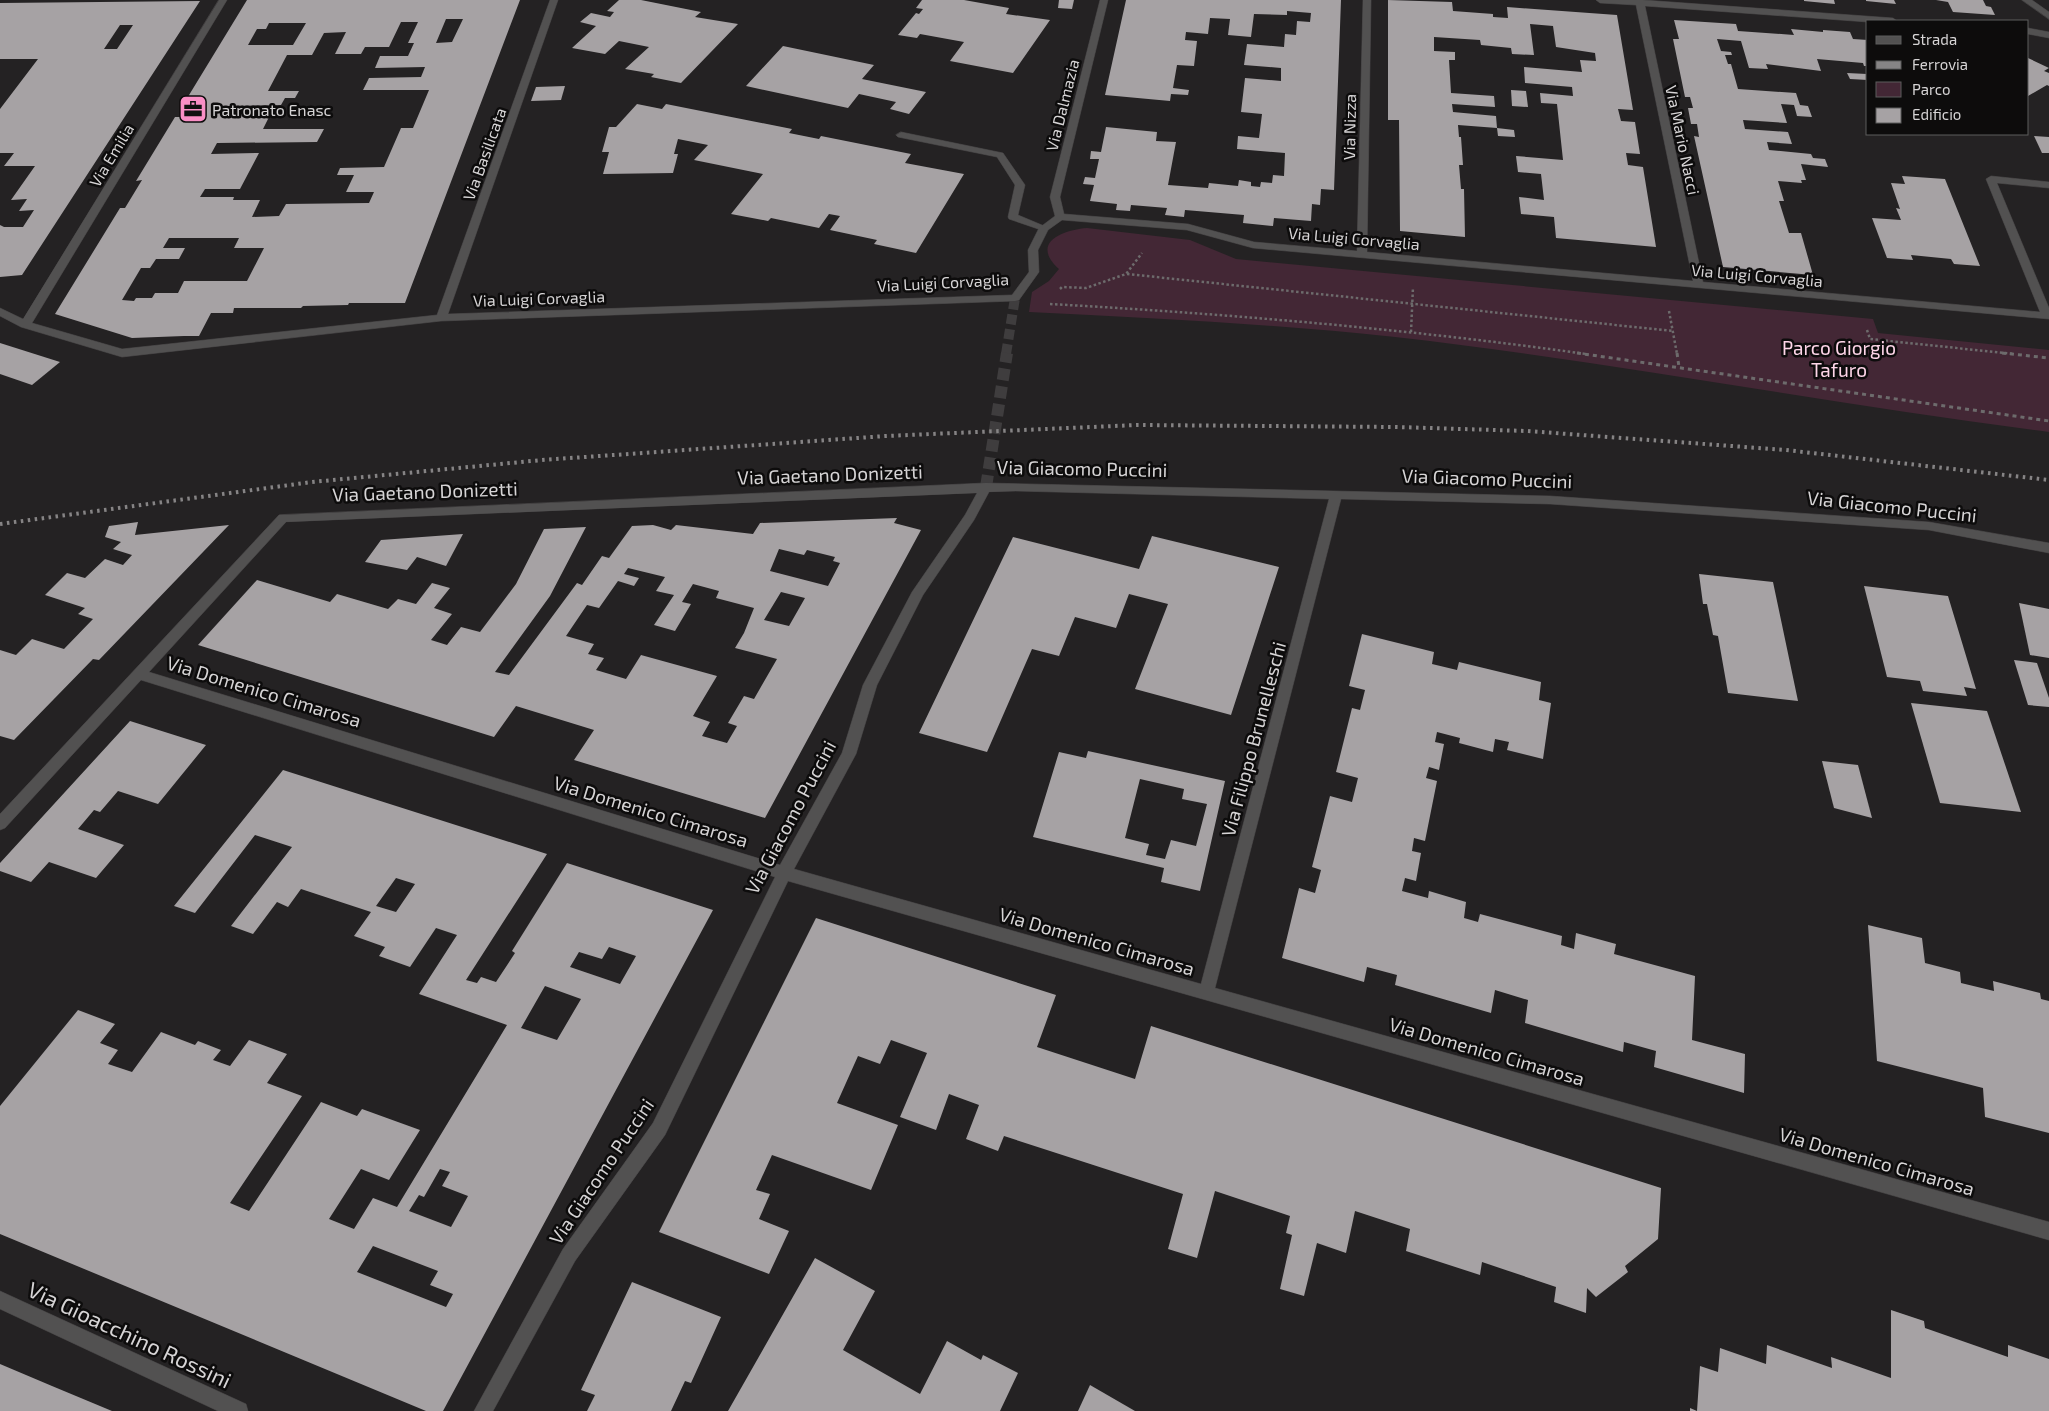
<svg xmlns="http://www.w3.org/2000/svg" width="2049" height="1411" viewBox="0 0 2049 1411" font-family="'Exo 2',sans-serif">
<rect width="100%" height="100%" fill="#242223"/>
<path fill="#432735" d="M1087 228 1190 240 1236 259 1873 319 1878 333 2049 350V432C1830 404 1614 362 1395 337 1273 324 1151 318 1029 312L1032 292 1049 281 1059 269C1030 243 1062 230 1087 228Z"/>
<g fill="#a6a2a4" fill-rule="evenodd">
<path d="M247 0H520L405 303H349L348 305 303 306 301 308H234L233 313H211L199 336H184L132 338 55 314 120 208H125L142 180 136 181 175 117H183L193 100H186ZM446 19H463L452 42 436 43ZM401 22H418L408 43H414L408 56H380L375 68 425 67 421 77 369 78 363 90H429L413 128H401L384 167 340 168 337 175H354L346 192H374L369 203 286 204 279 216 252 217 260 200H233L234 197H200L205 189H240L259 153 211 154 217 143 317 142 324 129H263L269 117H250L252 114H227L231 106 281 105 285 98H295L299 91H268L287 55H312L324 33 346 32 335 54H361L365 47H389ZM269 23H306L293 45H248L257 29H266ZM169 238H239L234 248H264L247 281H184L178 293H155L152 298H136L134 301 122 300 141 268H150L156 259H179L185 248H163Z"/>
<polygon points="619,0 641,0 701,12 695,17 738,24 681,83 651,77 654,74 625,69 649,47 619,41 605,54 572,48 596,26 580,22 591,13 610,17 614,12 607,11"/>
<polygon points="922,0 964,0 1009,8 1006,14 1050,20 1013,73 950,61 964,42 920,34 917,38 898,35 916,13 919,14 923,9 916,8"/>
<polygon points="1059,0 1074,0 1072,9 1058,8"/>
<polygon points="1126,0 1341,0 1334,190 1321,189 1320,205 1312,204 1311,221 1274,218 1273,226 1243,223 1244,215 1185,210 1184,217 1165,215 1167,208 1131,205 1130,211 1116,210 1117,204 1090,201 1094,185 1083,184 1085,177 1095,178 1099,159 1090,159 1091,151 1101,152 1106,127 1157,132 1156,141 1176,142 1168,185 1208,188 1209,183 1238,186 1239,180 1251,182 1251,186 1260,187 1261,182 1272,183 1273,175 1284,176 1285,153 1237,149 1238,136 1259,138 1262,114 1241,112 1245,78 1281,81 1281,68 1244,65 1247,44 1284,47 1285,34 1296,35 1297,21 1310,22 1311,13 1287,11 1287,15 1254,14 1251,37 1228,35 1230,19 1210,18 1208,34 1186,32 1185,40 1197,41 1194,66 1177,65 1173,88 1189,90 1188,95 1171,94 1170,101 1105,95"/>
<polygon points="1388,0 1452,2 1453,11 1493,14 1493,17 1508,18 1507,7 1617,15 1633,110 1618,109 1621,121 1635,122 1640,154 1626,153 1628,165 1643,167 1656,247 1556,238 1554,217 1521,214 1519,197 1544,200 1541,174 1518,172 1516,156 1563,160 1557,104 1541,103 1540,93 1573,96 1572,87 1525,83 1524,67 1582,72 1580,60 1596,61 1595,53 1556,47 1553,26 1530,24 1534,55 1512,54 1511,48 1481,45 1480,40 1434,37 1434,51 1455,52 1455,60 1449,60 1451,93 1494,96 1495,107 1452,104 1453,112 1496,116 1497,128 1514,130 1515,137 1498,136 1497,128 1458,125 1459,137 1461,137 1463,165 1459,165 1461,189 1464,189 1465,237 1400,231 1399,120 1388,120"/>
<polygon points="1804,0 1834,0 1835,4 1804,1"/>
<polygon points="1866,0 1894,0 1896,4 1866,1"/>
<polygon points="1936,0 1983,0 1986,6 1991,7 1995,15 1953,12 1948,2"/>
<path d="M200 1 22 275 0 277V225L4 227H23L34 210 19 211 27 199 11 200 35 166H4L14 153H0V109L38 59H0V3ZM120 25H133L117 49H104Z"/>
<polygon points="1674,20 1736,24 1738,31 1794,35 1791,29 1823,32 1823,30 1850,32 1853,39 1868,40 1868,66 1864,66 1863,63 1817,59 1821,71 1766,64 1768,69 1749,68 1741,41 1717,39 1721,51 1731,52 1732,55 1725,55 1728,64 1731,64 1738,89 1796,93 1800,105 1808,106 1812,117 1797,116 1794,105 1781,104 1787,123 1743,120 1745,129 1788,132 1792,144 1767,142 1769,150 1811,154 1813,158 1825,159 1828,167 1801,164 1806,180 1801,180 1802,183 1778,181 1784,201 1779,201 1789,233 1801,233 1813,275 1723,267 1694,136 1699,137 1697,124 1691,124 1688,108 1693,108 1690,97 1685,97 1673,39 1679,39"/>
<polygon points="783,46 874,65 862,79 926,92 909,114 890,109 896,102 859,94 848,108 746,86"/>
<polygon points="2028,58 2049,68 2044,71 2049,73 2049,86 2047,85 2028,96"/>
<polygon points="1847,73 1867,74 1868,80 1850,79"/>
<polygon points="565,86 561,100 531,101 536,87"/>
<polygon points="1511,90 1526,91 1528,107 1512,106"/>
<polygon points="637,104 662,109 666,104 792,129 789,133 819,139 821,136 911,154 905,163 964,174 916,253 874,244 877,240 830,230 840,216 829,214 819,228 771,218 768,221 731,214 763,174 694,160 708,145 678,139 674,154 678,154 673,173 603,174 609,152 602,152 609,127 616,127"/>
<polygon points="2034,136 2049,137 2049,153 2042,153"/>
<polygon points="1902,176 1945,179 1980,266 1954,264 1951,259 1911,255 1913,260 1887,258 1872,218 1901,220 1896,208 1900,209 1891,183 1905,184"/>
<polygon points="0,343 60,362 32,385 0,374"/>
<path d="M897 518 894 523 921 530 765 818 574 760 594 730 516 706 494 737 198 645 257 580 330 602 337 594 388 609 398 599 416 604 432 583 450 588 434 608 452 614 431 640 447 645 461 627 480 632 516 584 544 529 586 527 550 596 495 672 509 675 577 583 582 585 602 556 609 558 632 526 653 525 671 530 676 525 753 534 760 523ZM779 549 804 555 807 550 835 557 833 561 840 563 828 586 770 571ZM628 568 665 577 656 591 674 595 654 625 675 631 691 604 682 602 693 584 719 591 716 598 754 608 744 633 735 648 777 659 754 699 744 696 728 723 737 726 727 743 702 736 710 722 693 716 717 676 641 655 626 679 596 670 604 658 588 654 594 644 566 636 587 605 599 608 618 581 634 586 639 578 624 574ZM781 592 805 598 789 626 764 620Z"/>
<polygon points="138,522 135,535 229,525 99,660 93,659 14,740 0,736 0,650 16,655 32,639 64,649 93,619 78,614 85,608 45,595 67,573 85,578 105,559 123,565 132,555 113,549 121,542 105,537 109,526"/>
<polygon points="463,534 446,566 417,557 407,570 365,562 381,540"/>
<polygon points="1152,536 1279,567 1231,715 1135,689 1168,604 1129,594 1116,628 1075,617 1059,656 1032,649 987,752 919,733 1013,537 1139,569"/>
<polygon points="1699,574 1773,582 1798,701 1728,693 1718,636 1713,635 1707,604 1703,604"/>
<polygon points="1864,586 1948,596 1976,689 1964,687 1967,696 1923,691 1920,681 1887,677"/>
<polygon points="2019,603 2049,609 2049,658 2030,655"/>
<polygon points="1362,634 1434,652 1432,664 1457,670 1459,662 1541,682 1539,700 1551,703 1543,759 1507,750 1509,742 1495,739 1493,752 1459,743 1460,738 1437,732 1435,742 1444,744 1439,770 1429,767 1426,778 1437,781 1425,841 1414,838 1412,851 1421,853 1416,881 1405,878 1402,891 1428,898 1429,891 1466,902 1464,918 1478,922 1480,914 1562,936 1561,945 1574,949 1576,933 1616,944 1614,954 1695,976 1692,1040 1745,1054 1744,1093 1654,1067 1656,1051 1624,1042 1623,1052 1525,1023 1528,1000 1495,990 1491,1013 1395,985 1397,975 1367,967 1364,982 1282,958 1299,888 1315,893 1321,870 1312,867 1330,796 1352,802 1358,778 1336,772 1352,708 1360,710 1365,690 1349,686"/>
<polygon points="2014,660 2037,663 2049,698 2049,707 2028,705"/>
<polygon points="1911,703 1987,711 2021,812 1940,803"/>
<polygon points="130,721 206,745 158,804 118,791 100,812 94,810 78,829 124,845 96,878 49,862 31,882 0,871 0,863"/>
<path d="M1088 751 1225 781 1200 891 1161 882 1164 868 1033 837 1059 752 1086 758ZM1140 779 1184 789 1182 799 1207 804 1196 846 1171 840 1165 859 1146 855 1149 844 1125 838Z"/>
<polygon points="1822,761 1858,765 1872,818 1834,808"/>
<path d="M283 770 547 854 466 980 477 983 481 977 496 982 515 953 512 951 567 863 713 910 443 1411H426L0 1234V1106L78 1010 115 1024 100 1043 118 1050 108 1064 132 1072 161 1032 195 1045 198 1041 221 1050 213 1060 230 1066 249 1040 287 1054 267 1083 302 1096 230 1203 249 1211 321 1102 357 1116 362 1109 420 1130 389 1180 361 1169 329 1219 354 1229 373 1198 397 1207 507 1025 419 994 457 935 436 928 410 967 379 956 385 947 354 936 371 912 301 889 288 907 277 902 253 934 231 926 292 847 255 835 195 913 174 906ZM396 878 415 884 396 912 376 906ZM609 947 636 956 620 984 570 967 579 952 602 959ZM545 986 581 999 557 1040 521 1028ZM440 1169 450 1172 442 1186 468 1196 451 1227 409 1211 419 1195 424 1197ZM373 1246 438 1271 430 1285 453 1294 446 1307 357 1272Z"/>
<polygon points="816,918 1056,995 1037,1047 1135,1079 1151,1026 1661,1188 1658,1239 1625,1266 1628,1272 1596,1297 1587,1288 1586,1313 1554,1302 1556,1287 1482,1262 1480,1275 1406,1251 1410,1229 1355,1211 1346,1253 1317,1243 1304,1296 1280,1289 1292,1235 1286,1233 1290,1216 1215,1191 1197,1258 1168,1249 1183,1194 1004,1136 998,1151 966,1139 979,1105 949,1094 936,1130 900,1117 927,1053 891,1040 880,1064 858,1056 837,1103 898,1125 871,1190 772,1155 756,1190 770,1194 759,1219 789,1231 769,1274 659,1232"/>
<polygon points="1868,925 1922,938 1925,963 1960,972 1961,983 1994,991 1993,981 2040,993 2041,999 2049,1001 2049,1133 1985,1117 1983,1088 1877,1061"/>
<polygon points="815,1258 875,1291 843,1350 920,1394 947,1341 981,1360 983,1355 1018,1373 1000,1411 728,1411"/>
<polygon points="632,1282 721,1317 691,1383 685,1381 671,1411 587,1411 595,1395 581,1390"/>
<polygon points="1891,1310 1924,1321 1925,1328 2008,1357 2008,1345 2049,1359 2049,1411 1690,1411 1690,1408 1697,1411 1700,1366 1718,1372 1720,1348 1766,1364 1767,1345 1832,1368 1831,1357 1891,1378"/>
<polygon points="0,1364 52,1386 112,1411 0,1411"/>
<polygon points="1090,1385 1135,1411 1078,1411"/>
</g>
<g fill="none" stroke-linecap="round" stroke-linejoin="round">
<polyline stroke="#3f3d3e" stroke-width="10" stroke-dasharray="10 5" stroke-linecap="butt" points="1006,354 1015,298"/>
<polyline stroke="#3f3d3e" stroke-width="12" stroke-dasharray="12 6" stroke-linecap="butt" points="986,487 1007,353"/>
<defs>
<g id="service">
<polygon points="2022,0 2032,0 2049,12 2049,19"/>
<polygon points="901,132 1003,153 1025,185 1018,215 1049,228 1044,231 1009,219 1008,217 1015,185 997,157 898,137 896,135"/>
</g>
<g id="minor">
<polygon points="219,0 227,0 32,323 122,349 437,315 550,0 558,0 448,314 1012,295 1029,272 1028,250 1039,228 1055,216 1050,197 1100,0 1108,0 1060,197 1064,214 1188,224 1254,242 1357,251 1363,0 1371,0 1367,252 1693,281 1636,5 1600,3 1596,0 1643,0 1893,18 1897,21 1868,22 1645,6 1703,282 2040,312 1986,179 1991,176 2049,182 2049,188 1997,183 2049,308 2049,319 1253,248 1187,230 1062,220 1048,230 1038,250 1039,272 1019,300 1015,301 441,321 122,357 21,327 0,316 0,308 23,319"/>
<polygon points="2028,28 2049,32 2049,38 2028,34"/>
<path d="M986 483 1550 496 1929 522 2049 543V553L1929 530 1550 504 1341 499 1215 988 2049 1222V1240L788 881 665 1135 575 1261 493 1411H474L563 1249 653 1123 775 877 141 680 5 828 0 830V814L279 515ZM1016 491 1329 499 1201 984 794 869 856 754 877 685 923 595 974 520 989 492ZM977 493 965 515 912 592 863 685 842 753 780 865 149 672 286 522Z"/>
<polygon points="0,1291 246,1404 248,1411 218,1411 0,1309"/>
</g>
</defs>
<use href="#service" stroke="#403e3f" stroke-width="1"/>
<use href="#minor" stroke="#403e3f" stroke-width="1"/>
<g stroke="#6d6b6c" stroke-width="2.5" stroke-dasharray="2.5 2.5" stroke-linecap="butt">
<polyline points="1127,274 1673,331"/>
<polyline points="1060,289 1062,287 1086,288 1126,274 1142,253"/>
<path d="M1050 304C1230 314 1408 329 1586 354"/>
<polyline points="1669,311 1677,354"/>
<polyline points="1867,330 1870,339 2014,354"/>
<polyline points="1411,332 1413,287"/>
</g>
<g stroke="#6d6b6c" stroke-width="3" stroke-dasharray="4 4" stroke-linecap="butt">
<polyline points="1577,353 2049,421"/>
<polyline points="1677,353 1679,367"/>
<polyline points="2002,353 2049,358"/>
</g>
<use href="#service" fill="#525151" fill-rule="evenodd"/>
<use href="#minor" fill="#525151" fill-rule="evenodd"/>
<polyline stroke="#868485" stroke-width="4" stroke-dasharray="2.5 4.5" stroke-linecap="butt" points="0,524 312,482 542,460 886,436 1137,425 1397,427 1527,431 1786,450 2049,480"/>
</g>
<defs>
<symbol id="office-square" viewBox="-11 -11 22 22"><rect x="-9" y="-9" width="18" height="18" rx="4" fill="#fa8fc6" stroke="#0d0c0c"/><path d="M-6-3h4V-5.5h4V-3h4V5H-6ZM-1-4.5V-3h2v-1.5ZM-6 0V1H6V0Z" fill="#111"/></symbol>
</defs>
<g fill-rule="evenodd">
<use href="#office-square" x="177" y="93" width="32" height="32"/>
</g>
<g text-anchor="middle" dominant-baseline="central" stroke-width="5" stroke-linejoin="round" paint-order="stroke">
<g font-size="16" fill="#d6d4d5" stroke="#0d0c0c">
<text transform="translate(1062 105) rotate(-76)">Via Dalmazia</text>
<text transform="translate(1349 127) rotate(-89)">Via Nizza</text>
<text transform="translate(1683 140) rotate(78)">Via Mario Nacci</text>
<text transform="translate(484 154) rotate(-70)">Via Basilicata</text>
<text transform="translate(111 155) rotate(-59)">Via Emilia</text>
<text transform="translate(1354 238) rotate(5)">Via Luigi Corvaglia</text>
<text transform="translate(1757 275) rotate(5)">Via Luigi Corvaglia</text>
<text transform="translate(943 282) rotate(-3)">Via Luigi Corvaglia</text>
<text transform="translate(539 298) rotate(-2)">Via Luigi Corvaglia</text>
</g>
<g font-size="16" fill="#d6d4d5" stroke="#0d0c0c" text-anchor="start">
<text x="212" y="109">Patronato Enasc</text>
</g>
<g font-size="19" fill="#fed5e8" stroke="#0d0c0c">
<text x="1839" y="347">Parco Giorgio<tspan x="1839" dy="22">Tafuro</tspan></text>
</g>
<g font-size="19" fill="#d6d4d5" stroke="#0d0c0c">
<text transform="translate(1082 468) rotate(1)">Via Giacomo Puccini</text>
<text transform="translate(830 474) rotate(-2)">Via Gaetano Donizetti</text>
<text transform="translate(1487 478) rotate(2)">Via Giacomo Puccini</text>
<text transform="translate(425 491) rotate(-2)">Via Gaetano Donizetti</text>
<text transform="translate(1892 506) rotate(6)">Via Giacomo Puccini</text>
<text transform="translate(264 691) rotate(17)">Via Domenico Cimarosa</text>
<text transform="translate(1253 739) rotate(-75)">Via Filippo Brunelleschi</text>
<text transform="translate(651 811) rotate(17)">Via Domenico Cimarosa</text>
<text transform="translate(790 817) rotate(-62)">Via Giacomo Puccini</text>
<text transform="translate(1097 941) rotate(16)">Via Domenico Cimarosa</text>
<text transform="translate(1487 1051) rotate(16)">Via Domenico Cimarosa</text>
<text transform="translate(1877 1161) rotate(16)">Via Domenico Cimarosa</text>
<text transform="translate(601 1171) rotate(-56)">Via Giacomo Puccini</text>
</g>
<g font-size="22" fill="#d6d4d5" stroke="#0d0c0c">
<text transform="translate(130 1334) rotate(25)">Via Gioacchino Rossini</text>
</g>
</g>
<rect x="1866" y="20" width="162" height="115" fill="#0d0c0c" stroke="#5d5c5c"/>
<rect x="1876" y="36" width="25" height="8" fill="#525151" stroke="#5d5c5c"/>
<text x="1912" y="45" font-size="15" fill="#d6d4d5">Strada</text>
<rect x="1876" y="61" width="25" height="8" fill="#868485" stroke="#5d5c5c"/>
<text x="1912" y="70" font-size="15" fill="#d6d4d5">Ferrovia</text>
<rect x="1876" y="82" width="25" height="15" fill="#432735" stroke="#5d5c5c"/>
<text x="1912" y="95" font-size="15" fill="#d6d4d5">Parco</text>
<rect x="1876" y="108" width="25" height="15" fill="#a6a2a4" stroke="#5d5c5c"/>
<text x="1912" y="120" font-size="15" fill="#d6d4d5">Edificio</text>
</svg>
